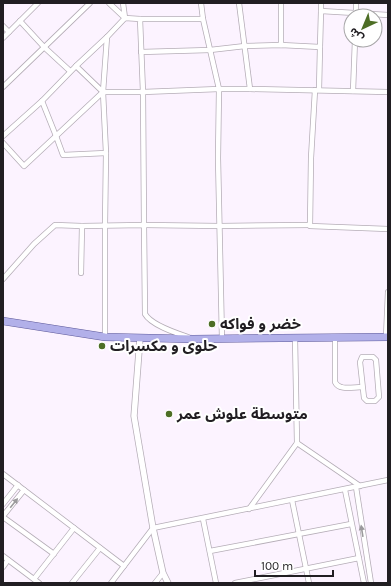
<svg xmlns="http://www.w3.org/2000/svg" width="391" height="586" viewBox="0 0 391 586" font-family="Karla,'Noto Sans Arabic',sans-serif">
<rect width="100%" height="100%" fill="#fcf3ff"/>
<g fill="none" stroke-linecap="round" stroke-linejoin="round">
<defs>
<g id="minor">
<polyline points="109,3 125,18 123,3"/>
<polyline points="201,3 203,19 219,89 143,92 144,225 220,226 310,225"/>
<polyline points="239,3 250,89 388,92"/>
<polyline points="321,11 321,3"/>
<polyline points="356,16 356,3"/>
<polygon points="125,18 140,19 143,92 103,92 107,37"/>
<polyline points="140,19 203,19"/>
<polyline points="20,21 44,47 70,71"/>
<polyline points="3,26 9,32"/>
<polyline points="3,38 38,3"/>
<polyline points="281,45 281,3"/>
<polyline points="141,52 210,50 245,46 281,45 320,47 321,11 388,15"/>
<polyline points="76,66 42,101 56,136 103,92"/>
<polyline points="3,87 90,3"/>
<polyline points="315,90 311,158 310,226 388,229"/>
<polyline points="319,90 320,47"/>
<polyline points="353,91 355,40"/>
<polyline points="3,136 42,101"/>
<polyline points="3,143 24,166 56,136 63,155 106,153 103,92 76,66 107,37"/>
<path d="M81 273 82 226 144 225 145 314C151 325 176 333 188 337"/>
<polyline points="3,279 34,244 55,225 82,226"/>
<polyline points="105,337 105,225 106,153"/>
<polyline points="386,337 388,292"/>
<polyline points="295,338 297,443"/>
<path d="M335 338V382C339 391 353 387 362 387"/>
<polyline points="222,339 218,158 219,89 250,89"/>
<polygon points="362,357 373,357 376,360 379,397 375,401 367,401 364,398 360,362"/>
<polyline points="3,474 124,566 153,528 388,480"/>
<polyline points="356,487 371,583"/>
<polyline points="345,490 364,583"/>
<polyline points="292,500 309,583"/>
<polyline points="3,504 18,485"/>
<polyline points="249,509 297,443 360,486"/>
<polyline points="3,516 24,490"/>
<polyline points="3,517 54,554"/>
<polyline points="203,519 216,583"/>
<polyline points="210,551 351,524"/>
<polyline points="3,556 39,583"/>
<polyline points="3,567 8,560"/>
<polyline points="34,579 74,528"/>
<polyline points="72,583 100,548"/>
<polyline points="111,583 124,566"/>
<polyline points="155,583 163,573"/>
<polyline points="235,583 359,558"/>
</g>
<polyline id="tertiary" points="140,338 134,416 153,528 163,573 168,583"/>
<polyline id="primary" points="3,321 105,337 193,339 388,337"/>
</defs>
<use href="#minor" stroke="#b5adb7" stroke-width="6"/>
<use href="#tertiary" stroke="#b5adb7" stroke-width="7"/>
<use href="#primary" stroke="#5e5a9a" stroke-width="8"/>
<use href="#minor" stroke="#fff" stroke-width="4.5"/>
<use href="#tertiary" stroke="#fff" stroke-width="5.5"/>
<use href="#primary" stroke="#b2b0e9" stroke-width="7"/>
</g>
<defs><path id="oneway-solid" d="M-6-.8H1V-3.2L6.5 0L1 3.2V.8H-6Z"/></defs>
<g fill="#9b9a9c">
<use href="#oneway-solid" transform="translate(14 503) rotate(-51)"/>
<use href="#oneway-solid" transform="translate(362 531) rotate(-99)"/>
</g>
<g fill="#4d6e25" stroke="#fff" stroke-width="1.5">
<circle cx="212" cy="324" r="4"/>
<circle cx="102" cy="346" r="4"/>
<circle cx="169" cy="414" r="4"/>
</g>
<g text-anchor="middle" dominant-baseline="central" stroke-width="4" stroke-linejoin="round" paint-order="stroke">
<g font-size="15" font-weight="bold" fill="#211e22" stroke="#fff" text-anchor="start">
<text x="220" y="324">خضر و فواكه</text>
<text x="110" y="346">حلوى و مكسرات</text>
<text x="177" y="414">متوسطة علوش عمر</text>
</g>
</g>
<rect width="391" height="586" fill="none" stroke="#211e22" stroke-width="8"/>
<g transform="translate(363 28) rotate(224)"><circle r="19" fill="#ffffff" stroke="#a6a5a7"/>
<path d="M0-3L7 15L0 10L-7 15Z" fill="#4d6e25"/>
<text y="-6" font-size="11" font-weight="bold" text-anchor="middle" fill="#211e22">ش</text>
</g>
<path d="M255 570v6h78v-6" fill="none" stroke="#211e22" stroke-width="2"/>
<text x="261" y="570" font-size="12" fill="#211e22" stroke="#ffffff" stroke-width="3" paint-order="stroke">100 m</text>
</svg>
